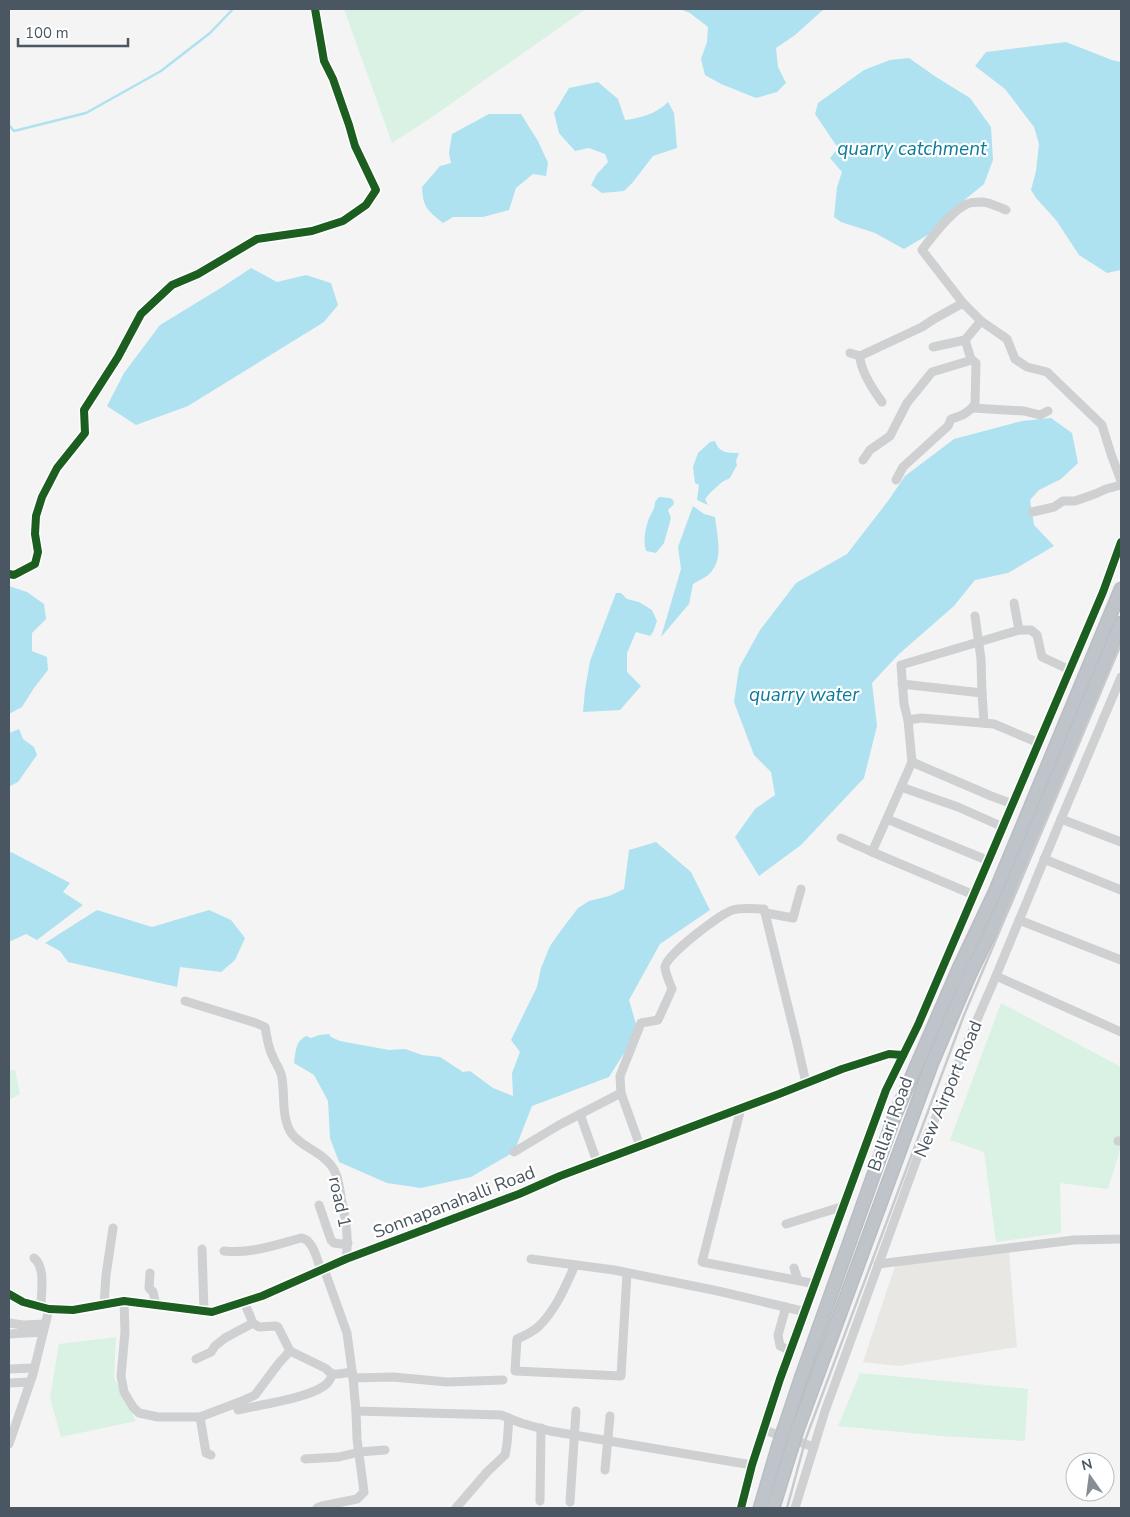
<svg xmlns="http://www.w3.org/2000/svg" width="1130" height="1517" viewBox="0 0 1130 1517" font-family="'Nunito Sans',sans-serif">
<rect width="100%" height="100%" fill="#f4f4f4"/>
<polygon fill="#e8e7e3" points="1009,1252 1017,1347 899,1366 863,1362 895,1266"/>
<g fill="#d9f2e3">
<polygon points="344,9 586,9 432,117 392,143"/>
<polygon points="1001,1003 1121,1067 1121,1147 1108,1189 1060,1183 1061,1233 996,1242 984,1152 950,1140"/>
<polygon points="9,1070 15,1070 20,1094 9,1100"/>
<polygon points="116,1337 114,1378 136,1421 61,1437 50,1398 59,1344"/>
<polygon points="860,1373 1028,1389 1025,1441 941,1436 838,1426"/>
</g>
<g fill="#aee2f0">
<polygon points="680,9 824,9 795,35 776,48 778,67 786,83 777,92 756,98 721,84 705,75 701,59 707,42 708,27 690,13"/>
<polygon points="1066,42 1112,60 1121,62 1121,270 1107,273 1079,255 1056,220 1036,198 1031,190 1036,171 1039,144 1034,127 1005,89 975,66 986,52"/>
<polygon points="909,58 936,77 970,98 991,127 993,160 984,184 956,207 931,233 904,249 875,233 841,222 834,217 837,187 842,172 830,158 838,148 815,114 818,103 864,70 890,60"/>
<path d="M598 82 618 99 625 120C641 118 656 114 668 102L674 113 677 148 653 156 633 182 624 191 602 193 591 185 597 174 608 162 605 154 589 148 575 151 559 133 554 113 569 88Z"/>
<path d="M489 114H521L538 141 548 163 546 176 533 174 516 188 509 210 483 217H453L443 223C427 210 423 207 422 187L440 166 451 163 449 153 452 134Z"/>
<polygon points="251,268 277,282 306,275 331,283 338,305 324,322 188,406 136,425 107,406 124,373 160,325 224,286"/>
<polygon points="1051,418 1072,433 1078,463 1061,479 1039,490 1030,500 1034,525 1054,546 1008,573 975,580 954,606 899,654 872,683 877,726 864,778 801,845 759,876 735,837 755,809 775,795 771,772 754,755 734,702 739,668 760,630 796,583 847,554 888,501 905,476 954,439 1022,421"/>
<path d="M715 441C719 453 727 453 739 453L736 461 737 465 730 478 722 482 710 493 705 499 708 505 697 500 699 485 695 483 693 467 698 453 710 442Z"/>
<path d="M659 497 670 498 673 500 674 504 668 510 671 518 664 543 656 553 646 551C643 542 645 530 648 521 650 514 655 510 655 502Z"/>
<path d="M693 506 704 514 715 517C717 537 725 561 707 576 703 579 697 581 693 584L689 604 661 637 681 569 678 547Z"/>
<polygon points="9,586 27,592 44,604 46,619 32,633 32,651 47,657 48,670 34,688 22,707 9,714"/>
<polygon points="616,593 621,593 627,599 639,602 652,610 657,621 653,632 650,636 636,632 627,653 627,672 641,686 620,710 583,712 585,690 590,661"/>
<polygon points="19,729 23,739 34,747 37,755 18,782 10,786 9,733"/>
<path d="M656 842 691 872 710 910 660 944 629 1000 638 1031 609 1077 532 1106 514 1152 471 1177 421 1188 387 1183 339 1162 330 1138 328 1101 314 1075 294 1063C296 1051 295 1042 306 1036L311 1038 319 1035 329 1034 331 1037 340 1041 389 1050 405 1049 422 1055 440 1057 463 1072 470 1071 493 1088 513 1096 512 1073 520 1052 511 1040 537 987 541 968 550 946 562 929 578 908 589 901 609 896 624 889 629 850Z"/>
<polygon points="11,852 70,883 63,892 83,905 37,940 26,934 9,942 9,854"/>
<polygon points="97,910 152,927 209,910 231,920 245,938 235,960 221,972 180,967 177,987 68,962 60,951 45,943"/>
</g>
<g fill="none" stroke-linecap="round" stroke-linejoin="round">
<polyline stroke="#aee2f0" stroke-width="2.5" points="9,125 14,131 86,113 161,71 210,33 233,9"/>
<defs>
<g id="highway">
<polyline points="784,1429 801,1378 895,1115 959,968 995,892 1121,589"/>
<polyline points="797,1431 932,1063 970,974 1004,904 1121,623"/>
<polyline points="760,1508 778,1447"/>
<polyline points="773,1508 791,1450"/>
</g>
</defs>
<use href="#highway" stroke="#b9bec3" stroke-width="15"/>
<g stroke="#ced0d2" stroke-width="9">
<path d="M1006 210C998 207 991 203 983 202 978 202 971 202 967 204 952 210 931 238 922 250L963 303 981 321 1007 339 1015 359 1027 367 1047 372 1102 425 1111 454 1121 481"/>
<polyline points="933,347 965,340"/>
<polyline points="850,353 860,356 922,327 934,319 963,303"/>
<path d="M860 356C860 370 874 391 882 402"/>
<polyline points="973,408 1024,411 1040,415 1048,411"/>
<polyline points="863,460 870,450 890,436 907,403 932,372 972,360"/>
<path d="M896 480 903 467 948 426 951 419C961 416 969 413 975 404L976 363 971 359 965 340 981 321"/>
<polyline points="1032,512 1054,507 1063,501 1075,501 1095,494 1106,489 1121,485"/>
<polyline points="9,574 14,575 35,564 38,552 35,534 36,516 42,497 57,468 85,433 84,410 118,357 141,314 172,285 198,274 257,239 312,231 343,221 366,205 376,190 355,146 349,125 333,79 324,61 315,9"/>
<polyline points="1014,603 1019,630"/>
<polyline points="975,616 981,659 982,693"/>
<polyline points="902,684 982,693 984,723"/>
<polyline points="908,720 904,704 901,665 1019,630 1031,630 1037,635 1042,657 1070,670"/>
<polyline points="912,762 991,796 1013,804"/>
<polyline points="901,787 958,807 1003,827"/>
<polyline points="887,819 989,861"/>
<polyline points="1061,819 1121,842"/>
<polyline points="841,838 872,852"/>
<polyline points="1044,859 1121,890"/>
<polyline points="974,895 872,852 912,762 908,720 921,718 994,724 1039,743"/>
<polyline points="766,913 793,918 801,889"/>
<polyline points="1019,920 1121,960"/>
<polyline points="996,976 1121,1032"/>
<path d="M185 1001 256 1023 265 1027C267 1037 268 1048 273 1057 276 1065 281 1070 282 1078 285 1096 281 1119 292 1134 301 1146 316 1150 326 1160 339 1171 339 1187 342 1202 346 1222 349 1239 346 1259"/>
<path d="M621 1093 620 1076 641 1023 658 1020 672 989C670 983 665 973 665 967 666 955 721 913 733 910 741 907 756 909 764 909L797 1043 806 1083"/>
<polyline points="741,1108 702,1262 816,1284"/>
<polyline points="580,1114 597,1162"/>
<polyline points="1118,1141 1121,1141"/>
<polyline points="514,1152 559,1125 621,1093 640,1146"/>
<polyline points="319,1205 331,1240 334,1243 341,1244 348,1243"/>
<polyline points="786,1224 844,1206"/>
<polyline points="202,1249 204,1311"/>
<path d="M224 1251C251 1254 275 1245 301 1238 313 1239 317 1260 321 1270"/>
<path d="M34 1258C46 1268 41 1292 41 1307"/>
<polyline points="531,1259 614,1270 718,1291 806,1312"/>
<polyline points="878,1264 1074,1240 1121,1239"/>
<path d="M575 1265C565 1287 556 1310 538 1327 532 1332 524 1336 517 1339L515 1371 621 1376 627 1273"/>
<polyline points="794,1268 798,1280"/>
<polyline points="324,1269 347,1333 353,1378 393,1377 447,1382 503,1380"/>
<polyline points="150,1273 149,1288 153,1292 156,1305"/>
<polyline points="9,1294 23,1302 49,1309 73,1310 124,1301 212,1312 262,1296 346,1259 519,1194 560,1176 779,1094 842,1069 889,1054 903,1055"/>
<polyline points="124,1301 125,1332 121,1376 124,1392 133,1407 139,1413 158,1417 200,1417 242,1401 255,1395 279,1363 290,1351 325,1368 332,1374 339,1374 352,1372"/>
<polyline points="244,1302 253,1323 259,1327 276,1326 278,1327 290,1351"/>
<polyline points="104,1305 106,1275 113,1228"/>
<polyline points="786,1307 778,1335 780,1346 791,1351"/>
<polyline points="9,1323 23,1325 45,1324"/>
<polyline points="9,1334 43,1332"/>
<polyline points="196,1359 211,1352 215,1346 225,1338 253,1323"/>
<polyline points="9,1369 34,1368"/>
<polyline points="353,1378 356,1411 501,1415 521,1423 550,1431 752,1465"/>
<polyline points="9,1383 30,1382"/>
<path d="M238 1410C258 1405 319 1397 329 1381 330 1381 332 1374 332 1374"/>
<polyline points="200,1417 206,1453 211,1455"/>
<polyline points="764,1430 814,1447"/>
<polyline points="9,1444 33,1374 49,1309"/>
<polyline points="305,1459 339,1457 359,1452 385,1450"/>
<polyline points="605,1470 610,1416"/>
<polyline points="540,1501 541,1428"/>
<polyline points="570,1502 576,1411"/>
<polyline points="317,1508 322,1506 357,1499 364,1492 357,1439 356,1411"/>
<polyline points="456,1508 487,1472 505,1455 507,1444 509,1418"/>
<polyline points="741,1508 752,1465 780,1379 886,1090 918,1025 996,843 1103,592 1121,542"/>
<polyline points="795,1508 825,1411 919,1153 945,1098 954,1073 996,976 1061,819 1121,677"/>
</g>
<use href="#highway" stroke="#bec4c9" stroke-width="12"/>
<polyline stroke="#c9cacc" stroke-width="2.5" points="787,1508 806,1438 964,1015 1121,644"/>
<defs>
<g id="highway-bridge">
<polyline points="778,1447 784,1429"/>
<polyline points="791,1450 797,1431"/>
</g>
</defs>
<use href="#highway-bridge" stroke="#b9bec3" stroke-width="15" stroke-linecap="butt"/>
<use href="#highway-bridge" stroke="#bec4c9" stroke-width="12"/>
<defs>
<g id="cycleway">
<polyline points="9,574 14,575 35,564 38,552 35,534 36,516 42,497 57,468 85,433 84,410 118,357 141,314 172,285 198,274 257,239 312,231 343,221 366,205 376,190 355,146 349,125 333,79 324,61 315,9"/>
<polyline points="9,1294 23,1302 49,1309 73,1310 124,1301 212,1312 262,1296 346,1259 519,1194 560,1176 779,1094 842,1069 889,1054 903,1055"/>
<polyline points="741,1508 752,1465 780,1379 886,1090 918,1025 996,843 1103,592 1121,542"/>
</g>
</defs>
<use href="#cycleway" stroke="#fff" stroke-width="11"/>
<use href="#cycleway" stroke="#1b5e20" stroke-width="8"/>
</g>
<g text-anchor="middle" dominant-baseline="central" stroke-width="4.5" stroke-linejoin="round" paint-order="stroke">
<g font-size="18" fill="#4a5661" stroke="#fff">
<text transform="translate(948 1089) rotate(-67)">New Airport Road</text>
<text transform="translate(890 1124) rotate(-70)">Ballari Road</text>
<text transform="translate(340 1202) rotate(78)">road 1</text>
<text transform="translate(454 1202) rotate(-21)">Sonnapanahalli Road</text>
</g>
<g font-size="19" font-style="italic" fill="#0c7c9b" stroke="#fff">
<text x="912" y="149">quarry catchment</text>
<text x="804" y="695">quarry water</text>
</g>
</g>
<rect width="1130" height="1517" fill="none" stroke="#4a5661" stroke-width="20"/>
<g transform="translate(1090 1477) rotate(346)"><circle r="24" fill="#ffffff" stroke="#b7bbc0"/>
<path d="M0-4L9 19L0 12L-9 19Z" fill="#868d94"/>
<text y="-8" font-size="14" font-weight="bold" text-anchor="middle" fill="#4a5661">N</text>
</g>
<path d="M18 38v8h110v-8" fill="none" stroke="#4a5661" stroke-width="2.5"/>
<text x="25" y="38" font-size="15" fill="#4a5661" stroke="#ffffff" stroke-width="4" paint-order="stroke">100 m</text>
</svg>
